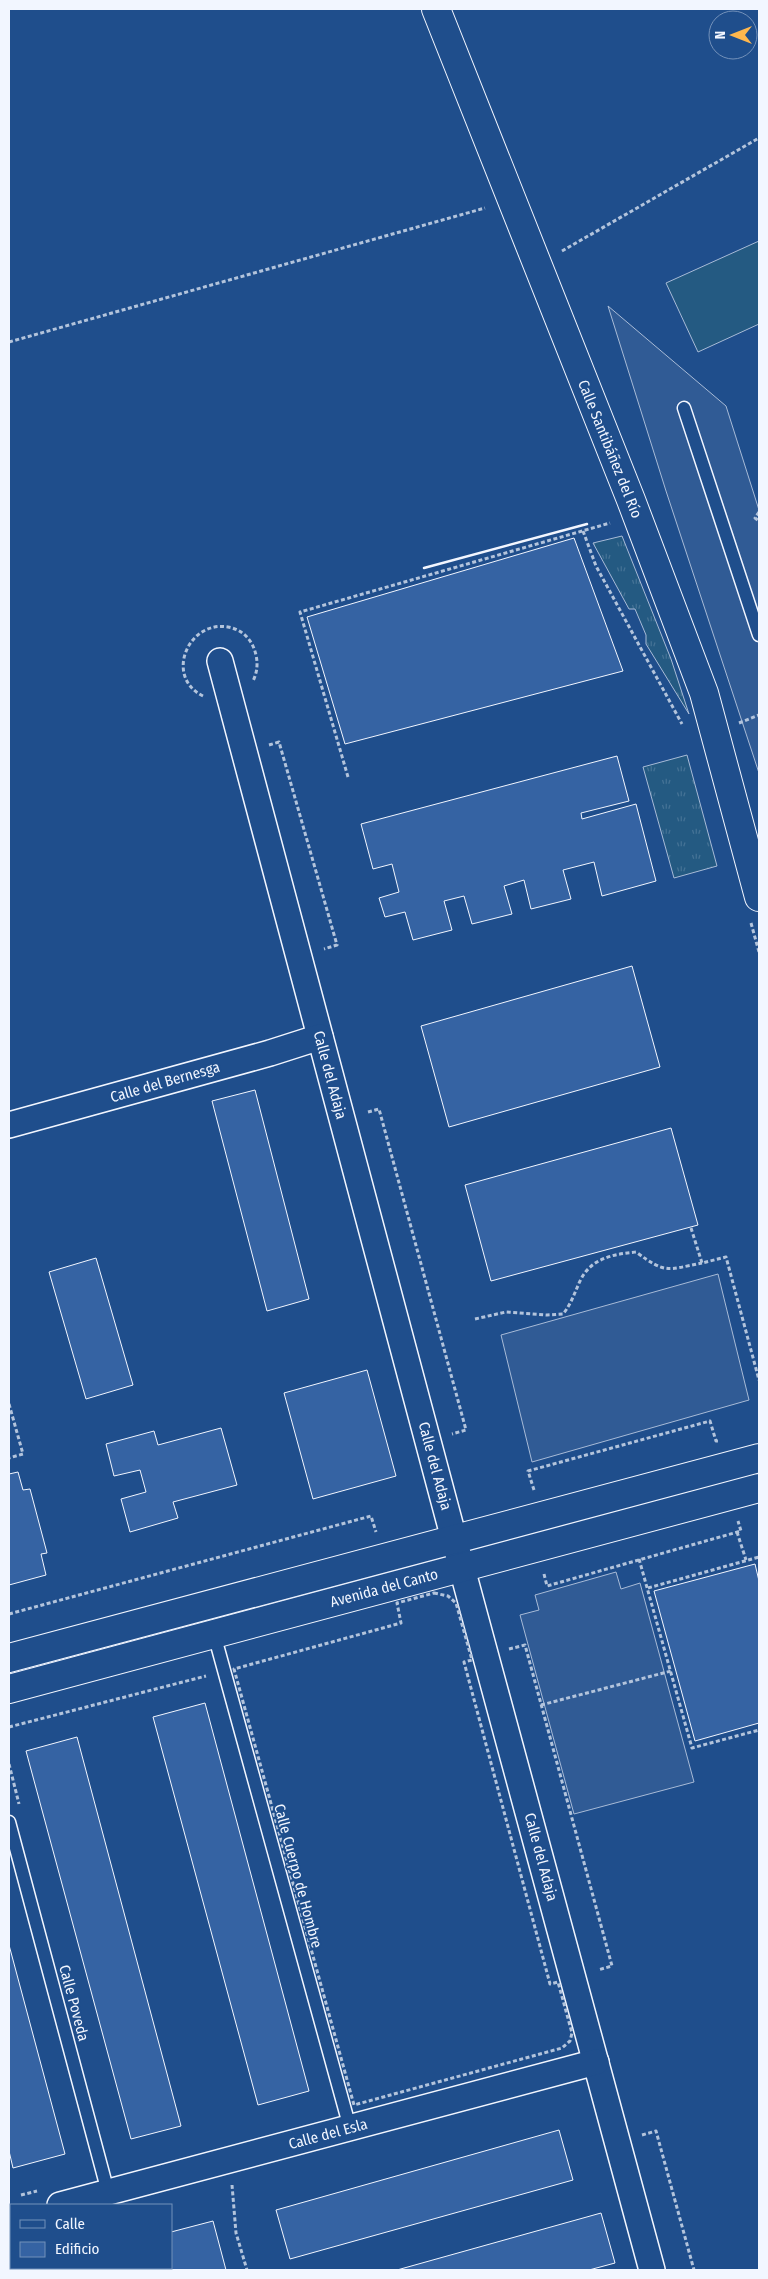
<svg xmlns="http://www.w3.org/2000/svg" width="768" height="2279" viewBox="0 0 768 2279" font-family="'Fira Sans Condensed',sans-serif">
<defs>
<pattern id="grass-tufts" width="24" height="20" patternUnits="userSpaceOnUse" patternTransform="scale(1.25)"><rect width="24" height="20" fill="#245a82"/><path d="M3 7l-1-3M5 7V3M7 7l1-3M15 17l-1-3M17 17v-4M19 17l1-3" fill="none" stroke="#447295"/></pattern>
</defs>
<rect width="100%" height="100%" fill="#1f4e8c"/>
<g fill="url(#grass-tufts)" stroke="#a8bbd7">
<polygon points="622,536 671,659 689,714 646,644 646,635 635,609 629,609 593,543"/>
<polygon points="687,755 717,866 674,878 643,767"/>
</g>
<polygon fill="#245a82" stroke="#a8bbd7" points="759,241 759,324 698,352 666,283"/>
<g fill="#305b95" stroke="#a8bbd7">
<polygon points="608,306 726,406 759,510 759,773 666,491"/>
<polygon points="718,1274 749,1400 532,1462 501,1335"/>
<polygon points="616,1572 621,1589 640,1583 694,1782 574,1814 520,1615 539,1610 535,1595"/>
</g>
<g fill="#3563a3" stroke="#f2f6ff">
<polygon points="574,538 623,671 345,744 307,617"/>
<polygon points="617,756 629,801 581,813 582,819 636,804 656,881 602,896 594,862 563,870 571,899 531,909 524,880 504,886 512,914 472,924 464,896 444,901 452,930 413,940 405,912 385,917 379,898 399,892 392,864 373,869 361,824"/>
<polygon points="632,966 660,1067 449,1127 421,1026"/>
<polygon points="255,1090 309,1299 267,1311 212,1101"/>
<polygon points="671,1128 698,1225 491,1281 465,1185"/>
<polygon points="96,1258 133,1385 86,1399 49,1272"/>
<polygon points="367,1370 396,1476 313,1499 284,1393"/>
<polygon points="221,1428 237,1485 173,1502 178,1518 130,1532 121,1499 146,1492 140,1470 114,1476 106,1444 154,1431 158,1445"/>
<polygon points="18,1472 23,1490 30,1489 47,1553 41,1554 46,1575 9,1585 9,1474"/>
<polygon points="755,1564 759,1581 759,1723 695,1741 654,1591"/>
<polygon points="205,1703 309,2091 258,2105 153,1717"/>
<polygon points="77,1737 181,2126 131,2139 26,1751"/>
<polygon points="9,1945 65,2154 13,2168 9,2151"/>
<polygon points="559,2130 573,2180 290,2259 276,2210"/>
<polygon points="601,2213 615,2263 589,2270 397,2270"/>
<polygon points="213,2221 226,2270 35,2270 44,2268 171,2268 171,2232"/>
</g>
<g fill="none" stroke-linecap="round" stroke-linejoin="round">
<defs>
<g id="service">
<polyline points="684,408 759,635"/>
<polyline points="214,1634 350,2128"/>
<polyline points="9,1822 108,2192"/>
</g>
<g id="minor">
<polyline points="220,661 454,1539 652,2270"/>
<polyline points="9,1125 270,1053 320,1037"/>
<polyline points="60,2205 596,2062"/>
<polyline points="9,2219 11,2219"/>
</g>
<polyline id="tertiary" points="436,9 631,500 704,693 759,897"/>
<g id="secondary">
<polyline points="9,1658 759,1458"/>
<polyline points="9,1689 759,1488"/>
</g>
</defs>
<use href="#service" stroke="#f2f6ff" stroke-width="15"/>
<use href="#minor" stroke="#f2f6ff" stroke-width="28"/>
<use href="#tertiary" stroke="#f2f6ff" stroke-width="30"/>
<use href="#secondary" stroke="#f2f6ff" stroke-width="30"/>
<g stroke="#b3c4dc" stroke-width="3" stroke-dasharray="4 2.5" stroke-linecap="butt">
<polyline points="562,251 759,138"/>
<polyline points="9,342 485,208"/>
<polyline points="759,512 755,518 759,521"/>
<polyline points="583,531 596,566 682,724"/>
<path d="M203 696C164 677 188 620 228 627 239 629 247 635 252 644 258 656 259 669 253 681"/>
<polyline points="739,723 759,715"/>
<polyline points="269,745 279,742 337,945 324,949"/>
<polyline points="348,777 300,612 610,523"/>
<polyline points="751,923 759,952"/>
<polyline points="368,1112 379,1109 466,1430 452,1434"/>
<polyline points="691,1228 702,1263 726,1257 759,1380"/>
<path d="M475 1319 506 1312 547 1315 563 1314C572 1303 575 1291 581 1279 592 1258 614 1254 636 1252 666 1274 666 1270 702 1263"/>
<polyline points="9,1404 23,1454 9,1458"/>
<polyline points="534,1490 528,1471 710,1421 716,1441 718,1441"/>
<polyline points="737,1532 746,1560"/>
<polyline points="639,1559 692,1748 759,1730"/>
<polyline points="544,1574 547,1586 741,1531 738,1521"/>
<polyline points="648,1588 759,1557"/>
<polygon points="434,1593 448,1596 456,1603 472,1660 464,1662 550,1984 558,1982 572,2033 570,2041 562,2048 354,2105 234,1669 401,1623 397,1603"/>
<polyline points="9,1614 371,1516 376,1532"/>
<polyline points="509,1649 525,1645 612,1966 598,1970"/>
<polyline points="541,1705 671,1671"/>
<polyline points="9,1727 206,1676"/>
<polyline points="9,1764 19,1804"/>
<polyline points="642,2135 656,2131 694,2270"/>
<polyline points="232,2185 236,2233 247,2270"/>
<polyline points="21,2195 37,2191"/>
</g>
<use href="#service" stroke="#1f4e8c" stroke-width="12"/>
<use href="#minor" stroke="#1f4e8c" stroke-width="25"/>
<use href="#tertiary" stroke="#1f4e8c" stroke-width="28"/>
<use href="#secondary" stroke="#1f4e8c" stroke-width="28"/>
<polyline stroke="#f2f6ff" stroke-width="2.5" points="424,568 587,524"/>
</g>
<g text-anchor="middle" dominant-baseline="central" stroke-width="4" stroke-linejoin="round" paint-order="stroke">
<g font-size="15" fill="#f2f6ff" stroke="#1f4e8c">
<text transform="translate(610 449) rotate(68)">Calle Santibáñez del Río</text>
<text transform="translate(330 1075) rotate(75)">Calle del Adaja</text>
<text transform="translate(165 1082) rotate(-16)">Calle del Bernesga</text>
<text transform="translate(435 1466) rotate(75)">Calle del Adaja</text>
<text transform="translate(384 1588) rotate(-15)">Avenida del Canto</text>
<text transform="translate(541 1857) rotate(75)">Calle del Adaja</text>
<text transform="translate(298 1876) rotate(75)">Calle Cuerpo de Hombre</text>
<text transform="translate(74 2003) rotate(75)">Calle Poveda</text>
<text transform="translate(328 2134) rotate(-15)">Calle del Esla</text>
</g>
</g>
<rect width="768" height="2279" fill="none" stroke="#f2f6ff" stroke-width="20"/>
<rect x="10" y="2204" width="162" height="65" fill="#1f4e8c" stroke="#7391ba"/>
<rect x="20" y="2220" width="25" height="8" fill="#1f4e8c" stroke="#7391ba"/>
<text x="55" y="2229" font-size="15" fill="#f2f6ff">Calle</text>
<rect x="20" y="2242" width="25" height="15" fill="#3563a3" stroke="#7391ba"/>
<text x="55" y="2254" font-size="15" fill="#f2f6ff">Edificio</text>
<g transform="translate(733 35) rotate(270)"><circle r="24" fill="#1f4e8c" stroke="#7391ba"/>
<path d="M0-4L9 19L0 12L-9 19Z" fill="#ffb74d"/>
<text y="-8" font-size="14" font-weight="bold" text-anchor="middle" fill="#f2f6ff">N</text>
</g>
</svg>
